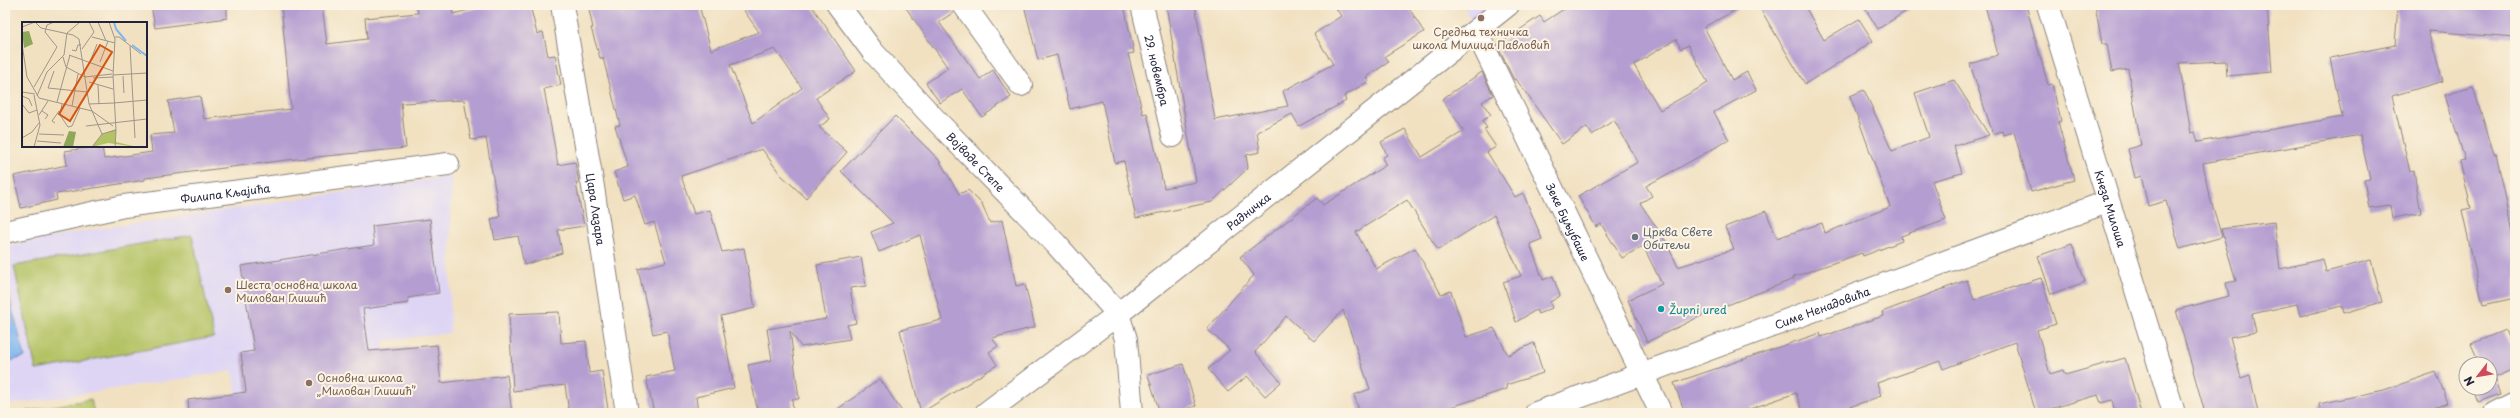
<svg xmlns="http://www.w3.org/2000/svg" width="2520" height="418" viewBox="0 0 2520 418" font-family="'Playpen Sans',sans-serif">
<rect width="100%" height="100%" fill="#fcf5e5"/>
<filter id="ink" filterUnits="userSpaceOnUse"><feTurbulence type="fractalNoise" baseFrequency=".025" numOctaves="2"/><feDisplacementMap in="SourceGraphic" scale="8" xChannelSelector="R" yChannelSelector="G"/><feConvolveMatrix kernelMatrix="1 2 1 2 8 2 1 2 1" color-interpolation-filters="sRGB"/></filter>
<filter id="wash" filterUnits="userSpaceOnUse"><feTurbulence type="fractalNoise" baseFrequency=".012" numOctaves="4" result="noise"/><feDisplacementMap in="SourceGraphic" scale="16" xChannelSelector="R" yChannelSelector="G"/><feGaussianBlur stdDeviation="0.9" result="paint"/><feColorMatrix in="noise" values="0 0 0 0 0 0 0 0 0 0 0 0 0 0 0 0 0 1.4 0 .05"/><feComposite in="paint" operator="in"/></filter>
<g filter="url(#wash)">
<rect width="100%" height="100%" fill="#f1e1c1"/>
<g fill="#ded5f5">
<polygon points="1463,5 1508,5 1476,31"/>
<polygon points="451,176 450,333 383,341 393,413 240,413 233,371 7,405 5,395 5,246 91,230"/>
</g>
<g fill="#b3c264" stroke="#6a7250">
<polygon points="192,235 214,337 36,370 14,266"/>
<polygon points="91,399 94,413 18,413"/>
</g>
<polygon fill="#81b7f0" stroke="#526c96" points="5,281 25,357 9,361 5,342"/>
<g id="blocks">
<g fill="#b49dd1" fill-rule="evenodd">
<polygon points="151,5 227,5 227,18 155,28"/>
<polygon points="281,5 322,5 327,44 367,39 365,18 418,13 416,5 451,5 453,14 488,5 530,5 537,34 543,32 548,56 555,55 561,85 544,89 558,165 575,162 579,183 576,183 584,226 558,230 562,253 524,265 518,236 495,240 491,219 500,217 486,138 471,140 464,100 401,103 406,148 287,160 145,178 145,180 56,194 57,200 21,208 14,176 67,165 65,151 102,146 104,159 152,152 150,135 174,133 168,101 200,96 204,119 291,109"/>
<path d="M588 5H699L711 50 759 32 740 5H811L856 71 816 98 830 119 819 127 847 152 806 198 780 174 762 149 681 176 694 214 710 210 722 252 744 248 755 308 721 316 734 388 696 397 698 413H654L646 377 675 371 667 331 653 334 638 269 666 262 654 222 645 225 635 195 623 199 614 172 628 167 615 126 620 125 603 58H600L591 28H593ZM775 49 802 88 753 123 730 65Z"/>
<polygon points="904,5 952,5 954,12 939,22 980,79 993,70 1011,97 982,117 962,89 940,103 926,83 948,68"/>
<polygon points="1024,5 1124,5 1134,53 1128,54 1143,114 1147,113 1164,188 1196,182 1166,5 1195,5 1215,120 1288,106 1283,91 1333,64 1314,34 1341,16 1334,5 1407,5 1424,32 1385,56 1389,62 1366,77 1369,81 1344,96 1346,101 1299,126 1292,114 1257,132 1260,152 1246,155 1248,168 1212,202 1136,218 1124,161 1115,163 1102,101 1070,109 1057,55 1038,60"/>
<path d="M1570 5H1745L1704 27 1732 80 1747 72 1756 90 1714 112 1729 140 1646 186 1652 196 1640 203 1665 240 1678 267 1734 249 1725 227 1766 211 1777 238 1822 223 1825 233 1890 207 1850 96 1864 90 1892 151 1929 137 1915 93 1954 80 1989 135 1954 146 1962 173 1932 181 1946 220 1901 236 1902 241 1863 256 1862 253 1793 277 1794 279 1707 313 1647 342 1628 300 1662 284 1643 246 1622 258 1601 224 1596 227 1578 196 1638 162 1614 120 1592 135 1587 127 1562 144 1516 79 1514 80 1497 45 1540 16 1544 22ZM1676 39 1681 49 1688 45 1708 83 1660 110 1634 65Z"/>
<polygon points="1758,5 1804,5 1824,40 1859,19 1873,41 1805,84"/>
<polygon points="1863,5 1916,5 1878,29"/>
<polygon points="1985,5 2026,5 2048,85 2052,84 2061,121 2058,122 2074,180 2031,192 2014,132 2003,135 2002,131 1993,134 1970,64 1998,55"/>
<polygon points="2095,5 2267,5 2272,72 2227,76 2226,61 2179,63 2191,133 2195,132 2198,142 2342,117 2330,58 2395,45 2398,5 2515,5 2515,38 2428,31 2443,81 2392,96 2410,172 2414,171 2421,213 2392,218 2390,205 2369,208 2364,180 2370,179 2360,135 2203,163 2208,191 2222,237 2180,249 2166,201 2148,206 2141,176 2135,178 2128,149 2141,145 2128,69 2112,72 2107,44 2102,44"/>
<polygon points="1482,72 1493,95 1482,102 1491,115 1482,121 1487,128 1484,129 1496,147 1487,152 1515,197 1523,193 1542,239 1530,244 1543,280 1553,276 1560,296 1550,302 1552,308 1538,314 1536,310 1516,322 1503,282 1521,276 1494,215 1438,250 1407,200 1356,232 1376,269 1415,248 1441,294 1451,291 1466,337 1494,328 1508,355 1534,343 1543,373 1506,385 1507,389 1432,413 1360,413 1354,395 1370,389 1343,310 1314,341 1286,316 1255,352 1281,382 1265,396 1247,376 1228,392 1208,369 1230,350 1207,329 1254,275 1240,257 1317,198 1323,205 1386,165 1382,158 1387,155 1381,142 1405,129 1422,157 1464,131 1442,99"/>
<polygon points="2473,87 2494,154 2496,153 2515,241 2515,298 2483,305 2462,210 2471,208 2460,161 2465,160 2445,95"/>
<polygon points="895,116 939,160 959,194 968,190 982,204 990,223 1002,220 1016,286 1025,284 1035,327 992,338 998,346 989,352 997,365 921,413 900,330 942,320 920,235 879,252 871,232 893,223 841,171"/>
<polygon points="430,219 439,293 408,298 409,303 363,309 369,351 437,345 441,383 507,375 512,413 189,413 188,400 246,392 241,353 254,351 241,266 374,245 372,226"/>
<polygon points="2274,222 2280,269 2323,259 2326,272 2371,260 2382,302 2344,313 2342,306 2300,316 2297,304 2252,314 2256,332 2230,337 2241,378 2250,375 2258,413 2205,413 2176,310 2229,296 2226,283 2236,281 2221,229"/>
<polygon points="2072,244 2085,282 2051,294 2038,256"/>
<polygon points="861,257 866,286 850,288 856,323 847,325 850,339 801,347 790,331 799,399 792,399 793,413 758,413 748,365 772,360 767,329 826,319 817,265"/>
<polygon points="2041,278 2056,324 2037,330 2050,374 2063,370 2065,375 2125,358 2141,413 2115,413 2112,400 2101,403 2098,395 2036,413 2015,342 1943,369 1940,361 1877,383 1881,396 1832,413 1803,413 1796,393 1738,413 1685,413 1674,383 1820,333 1821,337 1883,316 1882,312 1967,280 1974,300"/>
<polygon points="559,312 561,343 586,341 589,373 602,371 608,409 569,413 565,385 513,391 509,314"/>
<polygon points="2505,330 2515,355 2515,369 2494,378 2500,394 2478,402 2473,388 2490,388 2490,364 2480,364 2471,344"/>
<polygon points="1183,364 1196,406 1173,413 1160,413 1148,375"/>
<polygon points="2436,372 2448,403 2422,413 2320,413 2319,404 2384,390"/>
<polygon points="880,379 903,413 832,413"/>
</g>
</g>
</g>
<g filter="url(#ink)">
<use href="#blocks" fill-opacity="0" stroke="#8a827e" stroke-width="1"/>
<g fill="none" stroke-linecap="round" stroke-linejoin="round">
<defs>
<g id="minor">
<path id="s1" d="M562 5 593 187 627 413"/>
<path id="s2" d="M838 5 873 52 929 113 1056 244 1118 314 1126 339 1132 413"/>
<polyline points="964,5 1021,85"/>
<path id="s3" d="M1142 5 1173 136"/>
<path id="s4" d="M2048 5 2174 413"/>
<path id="s5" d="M1476 31 1661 413"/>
<path id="s6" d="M5 232 124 206 448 164"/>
<path id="s7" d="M986 413 1118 314 1508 5"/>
<path id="s8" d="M1536 413 2107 202"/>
<polyline points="2495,413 2515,403"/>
</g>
</defs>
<use href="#minor" stroke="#8a827e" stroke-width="24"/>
<use href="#minor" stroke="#fff" stroke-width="22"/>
</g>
</g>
<g fill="#8d6e63" stroke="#fcf5e5" stroke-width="1.5">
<circle cx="1481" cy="18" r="4"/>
<circle cx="228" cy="290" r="4"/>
<circle cx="309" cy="383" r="4"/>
</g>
<circle fill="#6b7280" stroke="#fcf5e5" stroke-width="1.5" cx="1635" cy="237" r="4"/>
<circle fill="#0f9aa8" stroke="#fcf5e5" stroke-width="1.5" cx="1661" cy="309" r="4"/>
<g text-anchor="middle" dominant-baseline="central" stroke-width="4" stroke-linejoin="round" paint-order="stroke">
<g font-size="11" fill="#785e54" stroke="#fcf5e5" text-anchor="start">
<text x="1481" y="31" text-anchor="middle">Средња техничка<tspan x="1481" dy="13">школа Милица Павловић</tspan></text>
<text x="236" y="284">Шеста основна школа<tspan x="236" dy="13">Милован Глишић</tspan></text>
<text x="317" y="377">Основна школа<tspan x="317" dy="13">„Милован Глишић”</tspan></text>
</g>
<g font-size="11" fill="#22223b" stroke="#fcf5e5">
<text stroke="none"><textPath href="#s3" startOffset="67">29. новембра</textPath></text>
<text stroke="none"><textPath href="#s2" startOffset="209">Војводе Степе</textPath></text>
<text stroke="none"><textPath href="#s6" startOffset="224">Филипа Кљајића</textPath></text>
<text stroke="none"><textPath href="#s1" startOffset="207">Цара Лазара</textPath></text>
<text stroke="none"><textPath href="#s4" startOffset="213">Кнеза Милоша</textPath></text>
<text stroke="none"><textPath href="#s7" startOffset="331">Радничка</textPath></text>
<text stroke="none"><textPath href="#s5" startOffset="212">Зеке Буљубаше</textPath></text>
<text stroke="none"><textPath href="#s8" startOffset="305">Симе Ненадовића</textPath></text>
</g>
<g font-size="11" fill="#5b616d" stroke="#fcf5e5" text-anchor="start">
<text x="1643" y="231">Црква Свете<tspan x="1643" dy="13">Обитељи</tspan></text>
</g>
<g font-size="11" fill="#0d838f" stroke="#fcf5e5" text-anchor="start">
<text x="1669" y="309">Župni ured</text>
</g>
</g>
<g transform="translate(22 22)">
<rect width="125" height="125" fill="#f1e1c1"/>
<path d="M94 107V120L115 125 86 121 70 125 80 112Z" fill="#b3c264"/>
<path d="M7 9 11 22 2 26 0 10ZM47 109 54 110 51 125H41Z" fill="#8ea85a"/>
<path fill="none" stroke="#81b7f0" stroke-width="2" d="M92 0 94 7 104 19M110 23 125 34"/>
<path fill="none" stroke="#9e958b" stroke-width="1" d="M13 0 19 6 51 13 57 17 67 82M76 0 84 19M87 0 93 17 91 53M0 5 13 0M70 15 93 21M93 15H97L119 32M0 22 5 55 17 76 70 89 91 104M108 24 113 116M60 27 72 10 67 0M50 28 54 29 56 23H59M47 33 91 49M41 35 44 45 63 55M68 40 75 22M78 40 86 19M32 49 26 66 65 70M101 54 102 71M63 55 90 52M71 56 91 55M67 60 91 67M76 63 77 82M12 65 35 25 23 10 25 3 32 0M0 70 13 72M12 73 18 103 12 125M0 74 7 77 10 84M15 74 25 50 42 33 45 11 58 0M35 80 48 33M92 81 125 78M0 82 7 91 15 88M40 82 38 93 46 105 50 104 58 86M50 84 56 52M20 89 26 93 23 97M17 93 26 79M33 101 30 99 37 89M64 104 125 97M17 112 42 113M80 112 94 108M0 116 10 110 17 101M15 119 39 121M70 125 80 112 67 82 92 81M93 125 94 109 91 53 125 51"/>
<path fill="#d45411" fill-opacity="0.15" stroke="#d45411" stroke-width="2" d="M78 23 90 30 48 99 37 92Z"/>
<rect width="125" height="125" fill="none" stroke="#22223b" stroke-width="2"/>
</g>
<rect width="2520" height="418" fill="none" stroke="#fcf5e5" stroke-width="20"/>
<g transform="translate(2478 376) rotate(239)"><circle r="19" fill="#fcf5e5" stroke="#a5a1a1"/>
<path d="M0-3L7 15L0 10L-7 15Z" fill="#d1495b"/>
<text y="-6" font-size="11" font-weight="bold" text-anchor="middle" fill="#22223b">N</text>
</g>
</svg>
